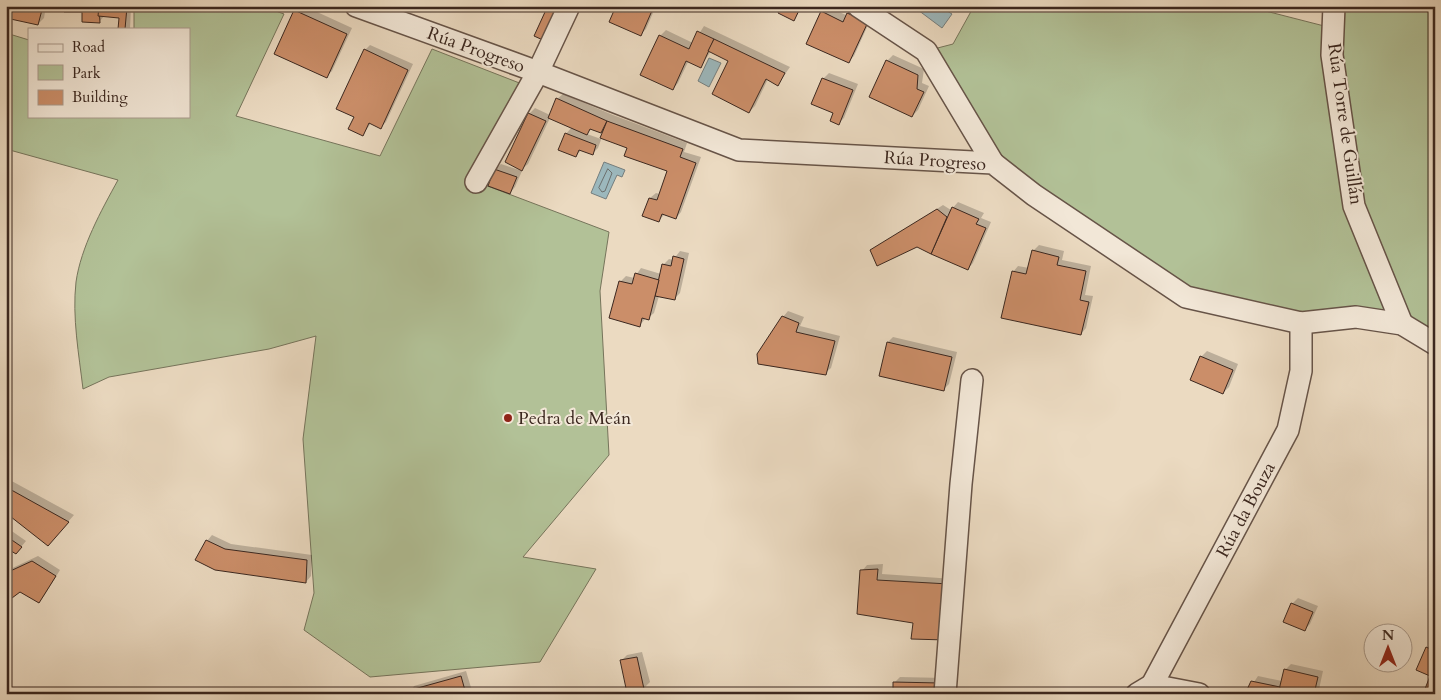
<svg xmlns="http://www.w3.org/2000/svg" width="1441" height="700" viewBox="0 0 1441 700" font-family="Cardo,serif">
<rect width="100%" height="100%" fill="#ebdac1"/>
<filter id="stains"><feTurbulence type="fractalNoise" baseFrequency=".004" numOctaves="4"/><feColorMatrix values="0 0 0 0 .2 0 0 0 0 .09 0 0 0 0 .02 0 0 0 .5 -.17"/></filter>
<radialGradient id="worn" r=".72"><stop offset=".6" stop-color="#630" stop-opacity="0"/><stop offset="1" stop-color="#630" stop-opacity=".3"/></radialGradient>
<g fill="#b2c197" stroke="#76745b">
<path d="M134 6H262L284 14 236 116 380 156 432 49 522 84 477 182 609 232 600 291 609 455 523 557 596 569 540 662 370 677 304 630 314 593 303 439 316 336 269 349 109 377 83 389C79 355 72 317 76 282 81 247 101 211 118 180L6 149V33L29 40V116H189V29H134Z"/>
<polygon points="974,6 1246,6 1332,28 1333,6 1435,6 1435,340 1402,324 1301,323 1186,297 993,163 926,51 953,44"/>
</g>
<g fill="#9cb8bd" stroke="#757e7e">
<polygon points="922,6 939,6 952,14 942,28 918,10"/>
<polygon points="709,58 721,63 709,87 698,81"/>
<polygon points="604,162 625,170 622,177 617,175 606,199 591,193"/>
</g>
<g fill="#0003" fill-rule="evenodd">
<polygon points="6,6 46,6 44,18 38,24"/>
<polygon points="65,6 131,6 130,29 115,29 120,27 120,17 105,15 99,22 83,11"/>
<polygon points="300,6 304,6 352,28 332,71 327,76 276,53 295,10"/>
<polygon points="618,6 656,6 646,29 641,34"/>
<polygon points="782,6 803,6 794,20"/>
<polygon points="828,7 846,15 854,8 872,16 854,56 848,62 822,12"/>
<polygon points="704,26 790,67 778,84 768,79 755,106 749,112 730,61 711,51 701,66 689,60 678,83 673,89 642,74 660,36 666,30 693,43"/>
<polygon points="370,45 413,64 386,122 381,127 371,123 363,135 365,50"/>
<polygon points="893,55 924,69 922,83 929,86 918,110 912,116 887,61"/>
<polygon points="829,73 858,84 844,118 839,123 823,79"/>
<path d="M563 94 613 115 687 143 684 152 701 157 681 212 676 218 664 215 659 220 650 198 656 193 660 194 669 171 629 147 602 137 598 148 592 154 582 149 576 156 566 134 572 127 550 118 528 164 522 169 529 114 535 108 550 115 557 99ZM592 128 603 133 601 139 587 134Z"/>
<polygon points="501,164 522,171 515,187 510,193 489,185 495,169"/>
<polygon points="958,202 984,213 981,218 991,222 973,263 968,269 917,246 872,251 943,205 951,210"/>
<polygon points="1039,245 1064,251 1062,260 1091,266 1085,295 1093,296 1086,328 1081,334 1013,272 1018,266 1029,268 1033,251"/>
<polygon points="680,251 689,253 680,293 674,299 659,296 654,313 648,318 646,318 640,325 620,282 626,276 634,278 641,268 661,274 663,265 669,259 673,260"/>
<polygon points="788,311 804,317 800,326 840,336 831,368 825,373 783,317"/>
<polygon points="893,337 957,352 949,384 943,390 888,342"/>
<polygon points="1207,351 1238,364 1229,387 1223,393 1201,357"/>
<polygon points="8,479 74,515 53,539 12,516 6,524"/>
<polygon points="6,527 26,541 16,553 9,548 6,553"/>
<polygon points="212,535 231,544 312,555 311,576 306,582 215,569 207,541"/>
<polygon points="38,556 60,570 44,596 39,602 20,590 8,599 6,571"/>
<polygon points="883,564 882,574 954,579 914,622 862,571 867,565"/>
<polygon points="1298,598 1318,606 1310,624 1304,630 1285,621 1293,603"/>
<polygon points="1433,642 1435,643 1435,694 1427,648"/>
<polygon points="642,652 650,682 644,688 628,691 621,661 627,655"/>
<polygon points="1291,664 1323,671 1318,694 1246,694 1258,676 1282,681 1285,670"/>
<polygon points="466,671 473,694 409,694 414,686"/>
<polygon points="900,677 945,678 945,694 894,683"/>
</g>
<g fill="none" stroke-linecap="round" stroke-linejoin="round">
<polygon stroke="#6c706e" stroke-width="1" points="608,169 612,173 605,191 602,192 599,188"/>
</g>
<g fill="#cb8e69" stroke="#3b271f">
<polygon points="6,6 43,6 38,25 6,18"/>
<polygon points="64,6 99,6 100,23 82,22 82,12 64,12"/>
<polygon points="99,6 127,7 125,29 118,29 119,18 98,16"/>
<polygon points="540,6 558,6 543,40 534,36 545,12 539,9"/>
<polygon points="616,6 654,6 641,36 609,22"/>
<polygon points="781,6 801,6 794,21 778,13"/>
<polygon points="294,10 347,34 327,78 274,54"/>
<polygon points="821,11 843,22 847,13 868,22 849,63 806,44"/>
<polygon points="697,31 714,39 701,68 686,61 673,90 640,75 659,35 689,49"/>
<polygon points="714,39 785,73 778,86 766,79 749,113 712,94 728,61 708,51"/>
<polygon points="364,49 408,70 381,129 369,123 363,136 348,129 354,117 336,109"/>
<polygon points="886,60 918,75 917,89 924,92 912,117 869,97"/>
<polygon points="822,78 853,90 839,125 830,121 833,113 811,104"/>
<polygon points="556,98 607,121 601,133 590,129 587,135 548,118"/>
<polygon points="528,113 546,121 522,171 505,162"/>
<polygon points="607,121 683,149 680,157 696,163 676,219 662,214 659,222 642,216 649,198 657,200 667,171 624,156 627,148 600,138"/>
<polygon points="565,133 596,145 593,155 579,150 576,157 558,150"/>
<polygon points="494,169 517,177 510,194 488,186"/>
<polygon points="952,207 979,219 976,224 986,228 968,270 931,254"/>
<polygon points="937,209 947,217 931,254 917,247 877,266 870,250"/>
<polygon points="1032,250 1059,257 1057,265 1086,271 1080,300 1089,302 1081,335 1001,318 1012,271 1026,274"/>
<polygon points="673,256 684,259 675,300 655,296 662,264 671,266"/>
<polygon points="635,273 659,280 649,320 642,318 640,327 609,318 619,281 632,284"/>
<polygon points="782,316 799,323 796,332 835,341 826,375 758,364 757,354"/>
<polygon points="887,342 952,357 944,391 879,376"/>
<polygon points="1200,356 1233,370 1223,394 1190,380"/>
<polygon points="6,487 69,522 48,546 6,513"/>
<polygon points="6,536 22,547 16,554 8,549 6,552"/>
<polygon points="206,540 225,549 307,560 306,583 215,570 195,560"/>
<polygon points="32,561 56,576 39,603 20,592 8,601 6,573"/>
<polygon points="878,569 877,580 949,584 946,640 911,639 913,623 857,614 860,570"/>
<polygon points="1291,603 1313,612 1305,631 1283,622"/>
<polygon points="1426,647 1435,651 1435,694 1423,694 1430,676 1416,670"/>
<polygon points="637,657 644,689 627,693 620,660"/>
<polygon points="1284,669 1318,677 1314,694 1278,694"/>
<polygon points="461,676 466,694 408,694 407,691"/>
<polygon points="1251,681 1280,687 1278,694 1245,694"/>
<polygon points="893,682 940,683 940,694 893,694"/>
</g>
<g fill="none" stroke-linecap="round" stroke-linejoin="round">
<defs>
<g id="street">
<polyline points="356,6 538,72 739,150 993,163 1034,195 1186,297 1301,323 1356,317 1402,324 1435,344"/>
<polyline points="858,6 926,51 993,163"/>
<polyline points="1334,6 1332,55 1354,206 1402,324"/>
<polyline points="476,182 538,72 569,6"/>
<polyline points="1152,685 1288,430 1301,371 1301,323"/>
<polyline points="945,694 961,484 972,380"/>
<polyline points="1137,694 1152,685 1199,694"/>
</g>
</defs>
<use href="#street" stroke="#675448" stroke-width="24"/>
<use href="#street" stroke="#f2e7d7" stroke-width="21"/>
</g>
<circle fill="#8f2418" stroke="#f2e7d7" stroke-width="2" cx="508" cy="418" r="5"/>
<g text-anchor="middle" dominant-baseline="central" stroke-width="4" stroke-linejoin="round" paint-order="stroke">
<g font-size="18" fill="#3b271f" stroke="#f2e7d7">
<text transform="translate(476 50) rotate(20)">Rúa Progreso</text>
<text transform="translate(1345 124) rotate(82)">Rúa Torre de Guillán</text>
<text transform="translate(935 161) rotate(4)">Rúa Progreso</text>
<text transform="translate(1246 510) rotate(-62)">Rúa da Bouza</text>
</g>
<g font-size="18" fill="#3b271f" stroke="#f2e7d7" text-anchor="start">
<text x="518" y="418">Pedra de Meán</text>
</g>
</g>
<rect width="1441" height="700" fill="none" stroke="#ebdac1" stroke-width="25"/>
<rect x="8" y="8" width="1426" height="685" fill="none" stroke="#3b271f" stroke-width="2.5"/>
<rect x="12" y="12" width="1416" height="675" fill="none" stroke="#3b271f"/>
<rect x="28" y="28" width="162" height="90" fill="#f2e7d7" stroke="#a99a8d"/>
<rect x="38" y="44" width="25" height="8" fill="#f2e7d7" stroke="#a99a8d"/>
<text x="72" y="52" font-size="15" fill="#3b271f">Road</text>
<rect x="38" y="65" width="25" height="15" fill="#b2c197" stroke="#a99a8d"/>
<text x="72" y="78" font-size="15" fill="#3b271f">Park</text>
<rect x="38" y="90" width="25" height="15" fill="#cb8e69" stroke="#a99a8d"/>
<text x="72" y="102" font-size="15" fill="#3b271f">Building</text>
<g transform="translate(1388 648)"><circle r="24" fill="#f2e7d7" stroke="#a99a8d"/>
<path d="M0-4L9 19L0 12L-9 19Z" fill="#8f2418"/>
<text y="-8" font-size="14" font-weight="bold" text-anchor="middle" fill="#3b271f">N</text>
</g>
<rect width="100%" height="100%" filter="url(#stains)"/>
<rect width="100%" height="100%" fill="url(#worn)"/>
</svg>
